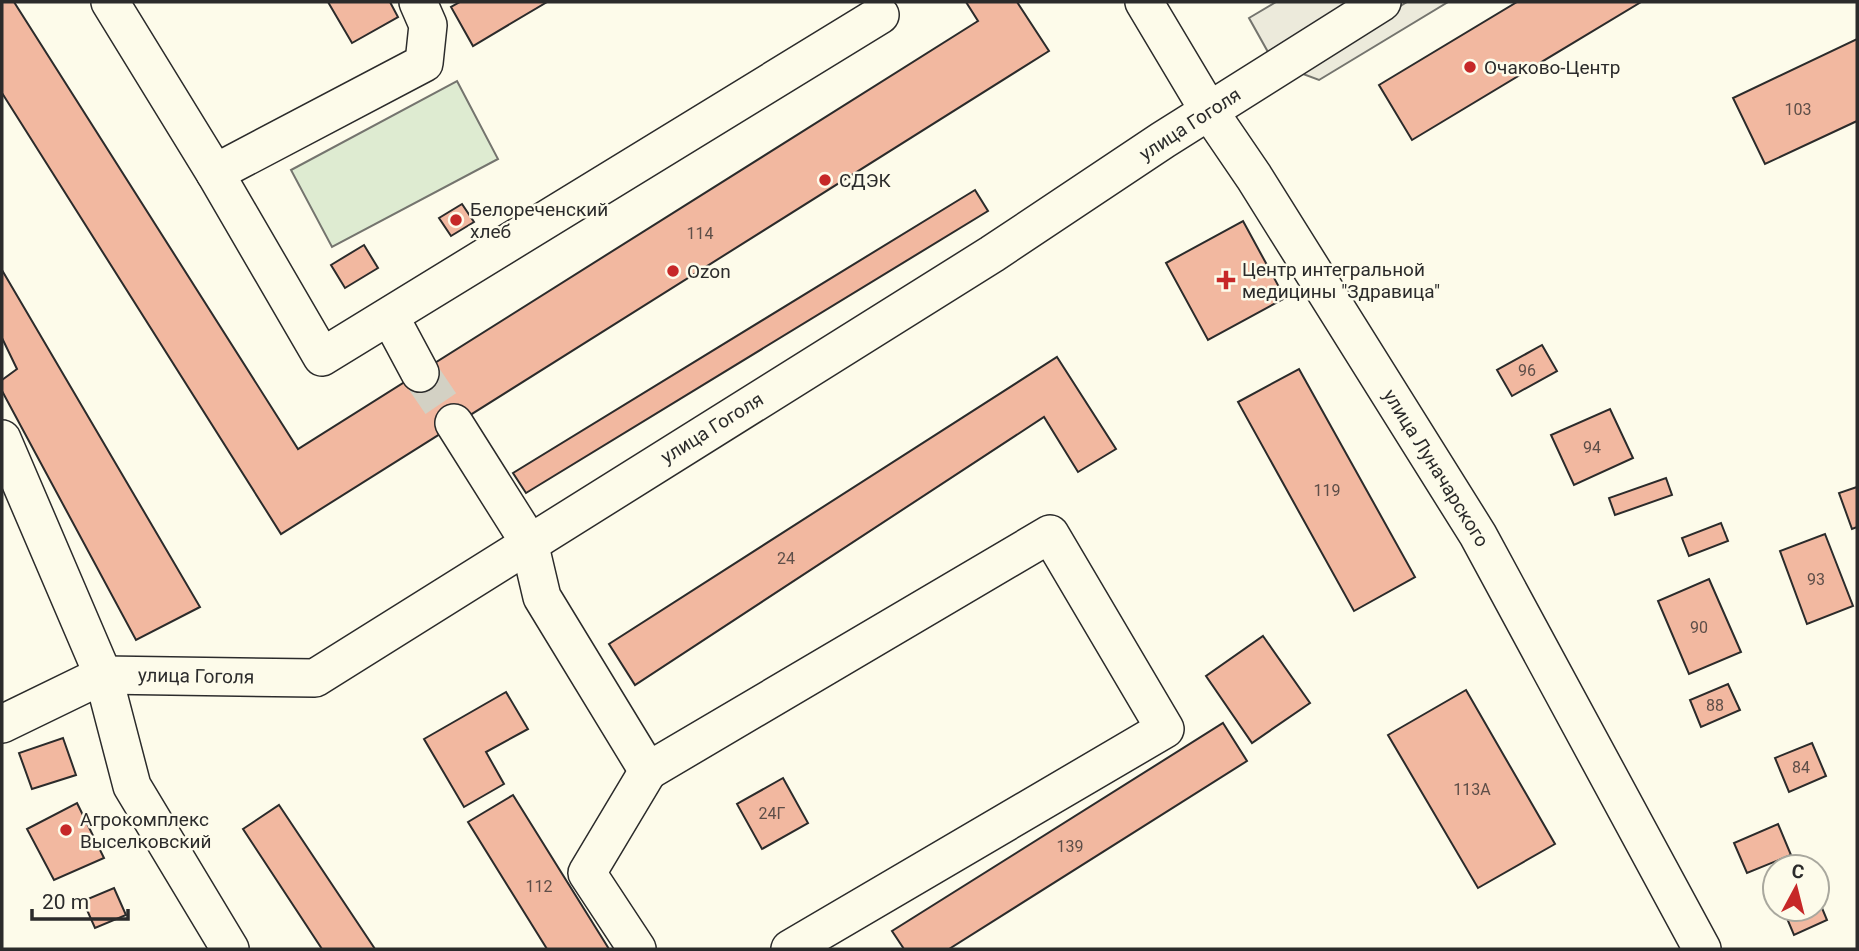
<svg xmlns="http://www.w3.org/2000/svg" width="1859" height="951" viewBox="0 0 1859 951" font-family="Roboto,sans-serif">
<rect width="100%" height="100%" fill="#fdfbea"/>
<polygon fill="#deebd1" stroke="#74746e" stroke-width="2" points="457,81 498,159 332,247 291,170"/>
<g fill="#eceadb" stroke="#74746e" stroke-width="2">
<polygon points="1276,2 1349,2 1268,52 1249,18"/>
<polygon points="1407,2 1448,2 1319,80 1295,71"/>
</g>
<g fill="#f2b8a0" stroke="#2b2b2b" stroke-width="2">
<polygon points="2,2 14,2 298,449 978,21 966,2 1017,2 1049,51 281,534 2,93"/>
<polygon points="328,2 390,2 398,17 352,43"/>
<polygon points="460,2 547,2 473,46 451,7"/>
<polygon points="1517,2 1641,2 1412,140 1379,85"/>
<polygon points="1857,39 1857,121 1765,164 1733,98"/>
<polygon points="975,190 988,211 526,493 513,473"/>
<polygon points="462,204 474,222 451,236 439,218"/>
<polygon points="1243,221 1285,298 1208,340 1166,263"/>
<polygon points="364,245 378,268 345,288 331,265"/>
<polygon points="2,270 200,607 136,640 2,391 2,380 17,369 2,338"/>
<polygon points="1542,345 1557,371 1512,396 1497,370"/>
<polygon points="1057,357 1116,449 1078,472 1044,417 635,685 609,644"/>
<polygon points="1299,369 1415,577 1354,611 1238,402"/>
<polygon points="1610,409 1633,458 1574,485 1551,435"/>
<polygon points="1666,478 1672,495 1615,515 1609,498"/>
<polygon points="1857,487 1857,527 1852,529 1839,493"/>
<polygon points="1721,523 1728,541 1689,556 1682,538"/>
<polygon points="1825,534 1853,606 1807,624 1780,551"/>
<polygon points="1709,579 1741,652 1689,674 1658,601"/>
<polygon points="1263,636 1310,703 1252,743 1206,676"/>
<polygon points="1728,684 1740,710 1701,727 1690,700"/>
<polygon points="1466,690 1555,844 1478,888 1388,735"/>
<polygon points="506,692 528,729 486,752 504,784 464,807 424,739"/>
<polygon points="1223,723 1247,761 949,949 904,949 892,931"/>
<polygon points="63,738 76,775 32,789 19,753"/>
<polygon points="1812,743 1826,776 1789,792 1775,758"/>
<polygon points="783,778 808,823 762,849 737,804"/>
<polygon points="513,795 609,949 547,949 468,822"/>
<polygon points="77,803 104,858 54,880 27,829"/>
<polygon points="279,805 375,949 322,949 243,829"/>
<polygon points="1778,824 1791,855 1747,873 1734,843"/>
<polygon points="114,888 126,915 95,928 83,901"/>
<polygon points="1817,896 1827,920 1794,935 1783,909 1817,909"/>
</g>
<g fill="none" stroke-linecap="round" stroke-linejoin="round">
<polyline stroke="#d3d1c4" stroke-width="37" stroke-dasharray="37 18" stroke-linecap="butt" points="420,373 454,423"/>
<defs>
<g id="minor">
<polyline points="110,2 215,173"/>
<polyline points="418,2 428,25 424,63 215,173 322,357 880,15"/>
<polyline points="1144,2 1209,111 1254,177 1478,535 1702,949"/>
<polyline points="390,317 420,373"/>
<polyline points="454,423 529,542 542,597 648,771 1050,534 1165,729 790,949"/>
<polyline points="2,439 103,675 132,786 230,949"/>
<polyline points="2,724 103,675 315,678 992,254 1163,140 1382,2"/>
<polyline points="637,949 587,873 648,771"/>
</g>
</defs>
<use href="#minor" stroke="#2b2b2b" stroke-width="40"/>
<use href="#minor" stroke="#fdfbea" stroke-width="37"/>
</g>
<g fill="#c62828" stroke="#fdfbea" stroke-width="2.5">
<circle cx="1470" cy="67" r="7"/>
<circle cx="825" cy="180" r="7"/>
<circle cx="456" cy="220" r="7"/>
<circle cx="673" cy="271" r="7"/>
<path d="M1222.5 269.5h7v7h7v7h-7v7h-7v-7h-7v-7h7z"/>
<circle cx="66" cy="830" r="7"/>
</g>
<g text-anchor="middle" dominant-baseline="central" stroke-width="5" stroke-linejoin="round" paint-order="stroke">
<g font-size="16" fill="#5d4e48">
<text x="1798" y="109">103</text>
<text x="700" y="233">114</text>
<text x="1527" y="370">96</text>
<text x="1592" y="447">94</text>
<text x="1327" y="490">119</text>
<text x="786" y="558">24</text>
<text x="1816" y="579">93</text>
<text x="1699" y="627">90</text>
<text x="1715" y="705">88</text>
<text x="1801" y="767">84</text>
<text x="1472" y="789">113А</text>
<text x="772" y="813">24Г</text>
<text x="1070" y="846">139</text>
<text x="539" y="886">112</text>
</g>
<g font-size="19" fill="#2b2b2b" stroke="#fdfbea" text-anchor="start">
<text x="1484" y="67">Очаково-Центр</text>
<text x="839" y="180">СДЭК</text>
<text x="470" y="209">Белореченский<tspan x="470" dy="22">хлеб</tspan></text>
<text x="1242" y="269">Центр интегральной<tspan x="1242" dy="22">медицины "Здравица"</tspan></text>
<text x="687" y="271">Ozon</text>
<text x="80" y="819">Агрокомплекс<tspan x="80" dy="22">Выселковский</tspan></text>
</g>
<g font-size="19" fill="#2b2b2b" stroke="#fdfbea">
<text transform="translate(1190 124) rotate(-33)">улица Гоголя</text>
<text transform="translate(712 428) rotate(-32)">улица Гоголя</text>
<text transform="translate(1436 468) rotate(58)">улица Луначарского</text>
<text transform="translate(196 676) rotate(1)">улица Гоголя</text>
</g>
</g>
<rect width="1859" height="951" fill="none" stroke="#2b2b2b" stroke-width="7"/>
<g transform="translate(1796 888) rotate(7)"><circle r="33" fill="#fdfbea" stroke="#a9a89e" stroke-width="2"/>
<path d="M0-5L12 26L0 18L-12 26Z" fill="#c62828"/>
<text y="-10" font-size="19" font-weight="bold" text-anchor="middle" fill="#2b2b2b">С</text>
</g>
<path d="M32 909v10h96v-10" fill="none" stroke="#2b2b2b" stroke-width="3.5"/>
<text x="42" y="909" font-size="21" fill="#2b2b2b" stroke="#fdfbea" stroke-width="5" paint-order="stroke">20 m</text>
</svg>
